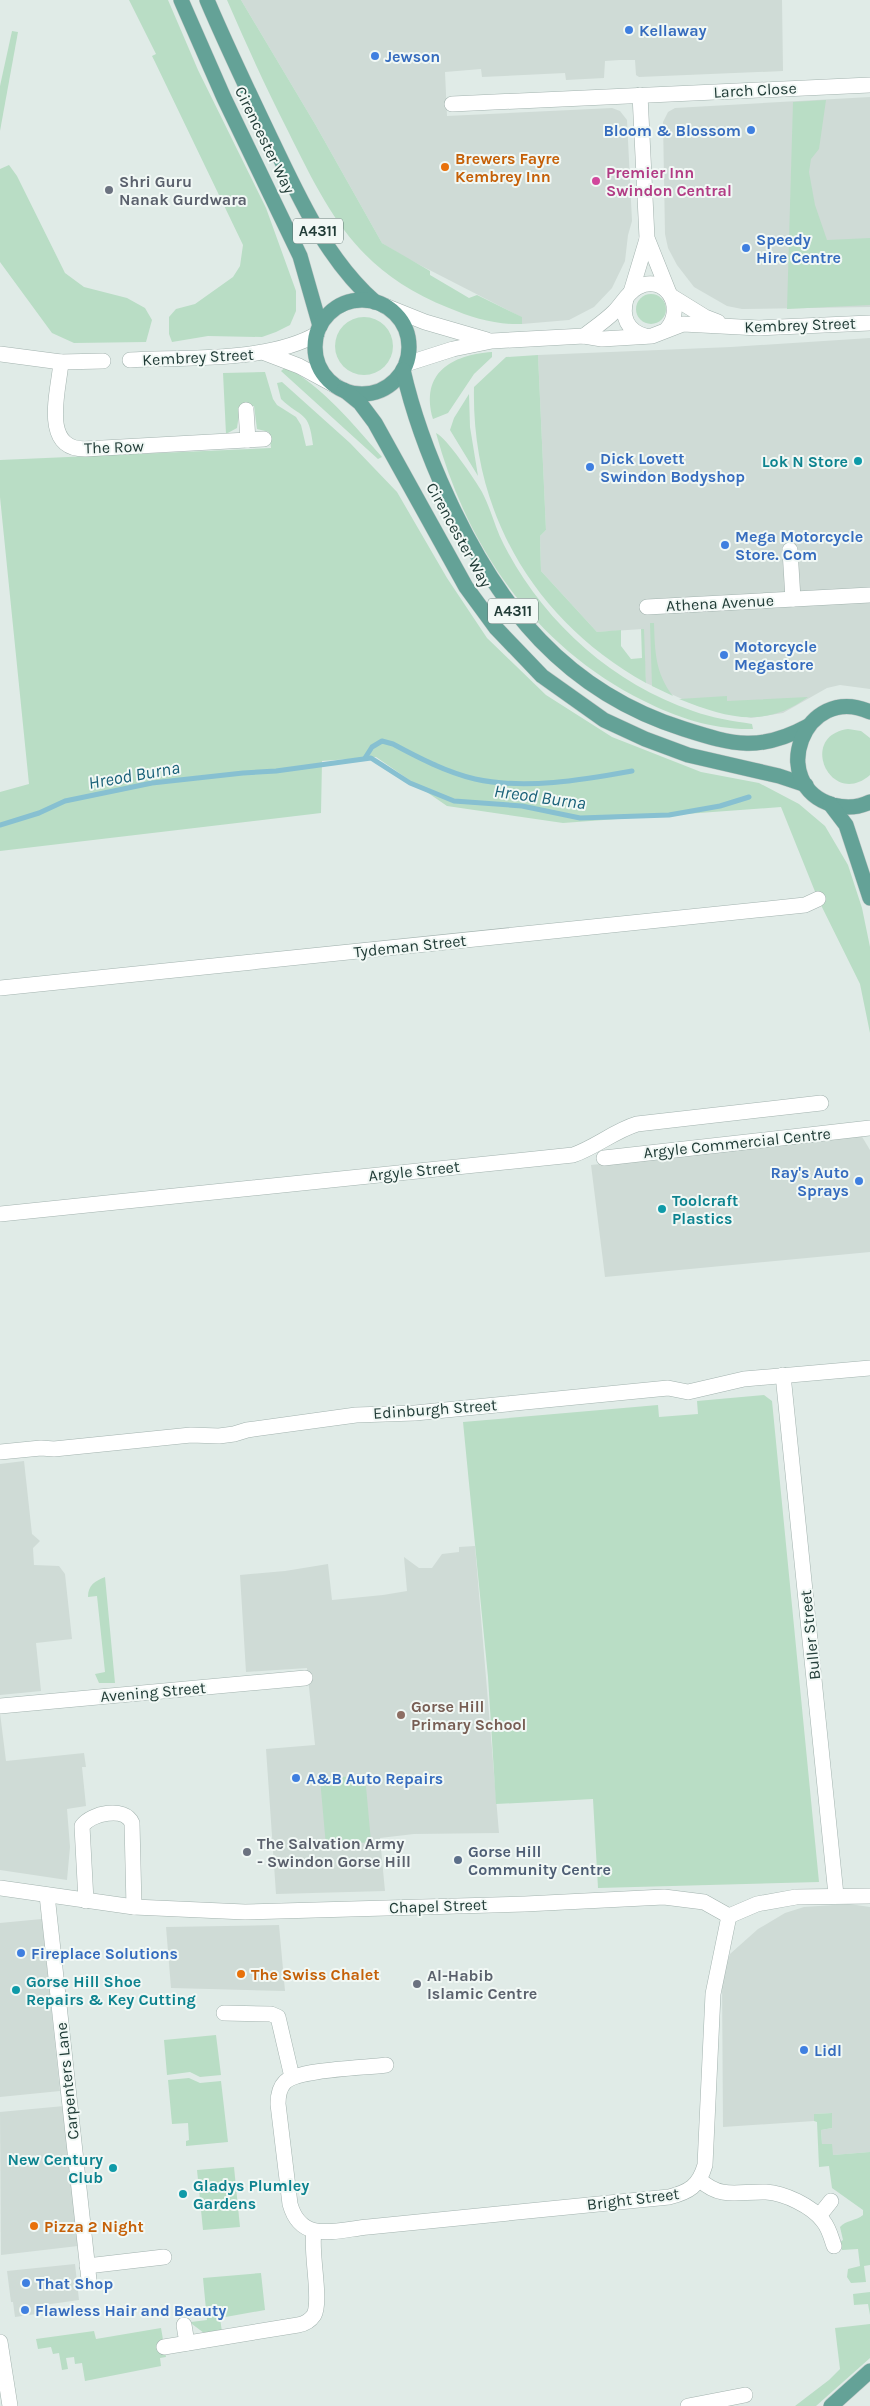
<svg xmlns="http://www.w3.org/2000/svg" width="870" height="2406" viewBox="0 0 870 2406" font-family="Karla,sans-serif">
<rect width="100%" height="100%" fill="#e0ebe7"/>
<g fill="#cfdbd6">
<polygon points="241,0 782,0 783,71 639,77 636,75 635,60 620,60 605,61 604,78 566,80 565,73 482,77 481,69 445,72 447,116 612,108 620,111 627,120 632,221 628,235 625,261 612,288 594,307 569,320 522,324 521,317 408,259 382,243 315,124"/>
<polygon points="870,97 870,307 742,309 727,306 694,287 677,265 668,248 665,234 663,122 668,112 675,108"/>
<polygon points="870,338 870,689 840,685 827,688 783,713 751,718 698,706 646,683 643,629 597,632 541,571 540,536 546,530 538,355 731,347"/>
<polygon points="861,1135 870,1150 870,1252 605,1277 591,1165"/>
<polygon points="24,1461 32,1534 40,1541 33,1548 34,1565 59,1566 65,1574 72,1639 36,1643 41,1691 0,1695 0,1464"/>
<polygon points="475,1546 499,1833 414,1834 380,1838 385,1891 276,1894 266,1749 315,1745 307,1668 246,1672 240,1575 285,1571 328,1564 332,1600 383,1595 407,1591 404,1557 419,1568 432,1568 442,1554 459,1552 459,1547"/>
<polygon points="0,1713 6,1761 84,1753 86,1767 82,1767 86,1806 67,1809 70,1847 67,1880 0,1870"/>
<polygon points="849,1904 870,1907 870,2152 833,2155 822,2144 821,2130 832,2128 831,2113 814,2114 814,2121 723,2127 722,1977 730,1954 758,1929 785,1913 804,1907"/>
<polygon points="42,1919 60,2091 0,2097 0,1923"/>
<polygon points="279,1925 285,1991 171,1988 166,1927"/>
<polygon points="64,2106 78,2246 1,2255 0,2112"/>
<polygon points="75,2264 79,2300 37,2306 37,2314 15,2317 13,2302 11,2302 7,2271"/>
</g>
<g fill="#b9ddc5">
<polygon points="129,0 168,0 198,70 266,208 296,291 296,311 290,325 276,332 262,337 208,336 172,342 169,334 169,317 176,309 195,304 233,277 240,266 243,245 155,62 152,56 156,54"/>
<path d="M227 0H241L315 124 382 243 430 271V275L469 298 477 295 522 317V324C496 325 473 318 449 308 358 272 329 214 288 131 266 88 246 44 227 0Z"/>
<polygon points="12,31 18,32 0,131 0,86"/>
<polygon points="826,100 819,149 811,159 809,172 815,205 827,240 870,238 870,305 787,309 793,102"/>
<polygon points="9,165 17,176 65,273 84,287 127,298 145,308 152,320 146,342 74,343 52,333 0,262 0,169"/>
<circle cx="651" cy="309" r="15"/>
<circle cx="364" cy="346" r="29"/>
<path d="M492 352V357L474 374 448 413 433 419C420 373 451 355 492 352Z"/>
<path d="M538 355 546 530 540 536 541 571 597 632 621 630V646L631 659 642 658 641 629H644L646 683C536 622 471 514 474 387L506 357Z"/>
<path d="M286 367C324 388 353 424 382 457L378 459 281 371Z"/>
<path d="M265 372 273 399 277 405 296 417 301 425 306 446 313 445C309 410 302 419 281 399L277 383 282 382 350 443 397 492 447 578 487 638 546 695 612 737 701 772 759 783 799 804 825 826 848 865 862 908 870 947V1033L860 984 818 899 781 807 563 823 447 806 376 757 322 761 321 813 0 851V792L29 784 0 497V460L271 448 269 432 257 429 254 406 240 407 237 428 226 434 223 373Z"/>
<polygon points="469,394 470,427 478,476 450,430 454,418"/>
<path d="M436 433C446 437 476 481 482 492 491 509 495 528 504 545 543 621 611 683 693 711 712 718 733 721 752 724L753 729C714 730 678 718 644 701 536 648 467 548 436 433Z"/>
<path d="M650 623H654C655 651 655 673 673 696L652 686Z"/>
<path d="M727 696V701L808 697C764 729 727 718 679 699Z"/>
<path d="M848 729 861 731 870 738V775C831 809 797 736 848 729Z"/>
<polygon points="764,1395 772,1401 819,1882 598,1888 593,1799 496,1804 488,1677 463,1422 658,1405 659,1417 698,1414 697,1401"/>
<path d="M105 1577 115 1683H99L95 1674 105 1672 97 1596 88 1597C88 1585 95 1581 105 1577Z"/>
<polygon points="365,1775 371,1842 326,1846 320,1779"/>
<polygon points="216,2035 221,2075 200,2077 190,2072 167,2075 164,2040"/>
<polygon points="189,2078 200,2083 221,2081 228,2142 186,2146 186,2141 189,2140 188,2123 172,2124 168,2080"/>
<path d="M832 2113V2128L821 2130 822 2144H832L833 2155 870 2152V2265L864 2266 866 2282 851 2283 847 2277 848 2269 860 2266 858 2249 842 2250 840 2242 843 2240 840 2227C846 2220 856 2221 863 2215V2210L832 2188 829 2166 819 2167 817 2122 814 2121V2114Z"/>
<polygon points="234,2167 240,2227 203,2230 197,2170"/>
<polygon points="261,2273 265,2310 220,2318 222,2332 204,2333 192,2324 191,2322 207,2320 203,2278"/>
<polygon points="870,2292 870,2315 868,2304 854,2305 853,2294"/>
<polygon points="870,2324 870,2358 816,2406 795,2406 829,2380 840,2369 835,2328"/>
<polygon points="161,2328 166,2357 160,2358 161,2366 85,2381 82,2363 75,2364 74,2357 66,2358 68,2369 62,2370 59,2353 53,2354 51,2347 38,2349 36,2339 94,2331 96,2339"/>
</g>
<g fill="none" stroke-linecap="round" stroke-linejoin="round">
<g stroke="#87c0d1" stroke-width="5">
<path d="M365 758 372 747 382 741 393 744C419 758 446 772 475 779 525 790 582 780 632 771"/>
<polyline points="0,825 39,813 65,801 152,783 243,773 276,771 371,758 410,783 454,801 522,806 580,818 669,815 720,806 749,797"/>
</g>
<defs>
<g id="minor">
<polyline points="640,95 647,238 669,293"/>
<polyline points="452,104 870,85"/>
<polyline points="631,292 647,239"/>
<polyline points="671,296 705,317 718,322"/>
<path d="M626 299C621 317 628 331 645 336"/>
<polyline points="385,306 425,322 487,340"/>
<path d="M584 336C594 328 605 321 614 312 622 304 628 292 638 287 665 273 686 307 667 329"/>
<polyline points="265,353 299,366 336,386"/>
<polyline points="0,354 61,362 103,361"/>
<path d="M130 360C186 357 269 362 317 334"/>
<path d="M61 362C59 390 40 449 85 449L264 439"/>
<polyline points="406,364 453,349 492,341 584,336 602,339 652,336 683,324 759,328 870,323"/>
<polyline points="246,410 248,440"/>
<polyline points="790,550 793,599"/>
<polyline points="647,607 870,595"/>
<polyline points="0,988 805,905 818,899"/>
<polyline points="604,1158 870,1128"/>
<path d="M0 1214 573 1155C596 1147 614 1131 637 1124L821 1103"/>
<polyline points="783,1375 836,1895"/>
<polyline points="0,1452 41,1448 54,1449 191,1435 219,1436 234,1434 247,1430 356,1415 415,1413 668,1388 688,1392 744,1379 870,1368"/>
<polyline points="0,1706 305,1678"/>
<polyline points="0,1888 134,1907 245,1912 525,1904 664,1897 704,1902 729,1916 757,1904 796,1897 870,1896"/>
<polyline points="47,1895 89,2280"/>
<path d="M86 1901 82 1826C91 1813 125 1806 132 1823L134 1907"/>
<polyline points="224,2013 271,2014 278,2017 292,2077"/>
<path d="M386 2065C365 2068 299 2069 285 2082 279 2088 278 2096 278 2104L290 2204C301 2244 336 2230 368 2227L669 2197C689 2192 699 2186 705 2165L713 1994 729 1916"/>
<path d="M700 2180C722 2200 739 2191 766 2192 784 2193 812 2206 823 2221 829 2228 831 2237 834 2246"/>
<polyline points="819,2216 831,2201"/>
<polyline points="87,2266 164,2257"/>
<polyline points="184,2325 187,2343"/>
<polyline points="0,2342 10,2406"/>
<path d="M164 2347 298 2325C304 2324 310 2321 314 2315 322 2300 310 2252 314 2232"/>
<polyline points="688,2406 745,2395"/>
</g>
<g id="major">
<polyline points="181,0 224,98 300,256 320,326"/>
<path d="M207 0C227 47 249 93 271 139 299 197 326 259 375 302"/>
<circle cx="362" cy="347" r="47"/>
<path d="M403 370C413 414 429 457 448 498 498 607 566 692 684 729 734 745 760 752 808 726"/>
<polyline points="344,390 360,403 375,423 466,587 496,628 542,676 604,720 645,739 688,755 779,776 806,785"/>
<path d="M870 712C804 682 766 785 833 805 845 808 858 808 870 802"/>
<polyline points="830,804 846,825 870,898"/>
<polyline points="831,2406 870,2371"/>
</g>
</defs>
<use href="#minor" stroke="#a3b3af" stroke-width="16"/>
<use href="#major" stroke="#c1c8c7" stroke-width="16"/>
<use href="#minor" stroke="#fff" stroke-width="15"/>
<use href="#major" stroke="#64a297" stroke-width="15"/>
</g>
<g fill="#3f7fe0" stroke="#f1f8f5" stroke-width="2">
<circle cx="629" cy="30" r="5"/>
<circle cx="375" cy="56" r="5"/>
<circle cx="751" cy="130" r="5"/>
<circle cx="746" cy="248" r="5"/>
<circle cx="590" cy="467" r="5"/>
<circle cx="725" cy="545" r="5"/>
<circle cx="724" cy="655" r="5"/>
<circle cx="859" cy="1181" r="5"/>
<circle cx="296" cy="1778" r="5"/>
<circle cx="21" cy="1953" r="5"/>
<circle cx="804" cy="2050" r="5"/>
<circle cx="26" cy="2283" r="5"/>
<circle cx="25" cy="2310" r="5"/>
</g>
<g fill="#e8710a" stroke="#f1f8f5" stroke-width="2">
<circle cx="445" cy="167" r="5"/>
<circle cx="241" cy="1974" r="5"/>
<circle cx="34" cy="2226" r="5"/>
</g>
<circle fill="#d1479c" stroke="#f1f8f5" stroke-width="2" cx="596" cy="181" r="5"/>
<g fill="#6b7280" stroke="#f1f8f5" stroke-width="2">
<circle cx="109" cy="190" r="5"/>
<circle cx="247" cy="1852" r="5"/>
<circle cx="417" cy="1984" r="5"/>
</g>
<g fill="#0f9aa8" stroke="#f1f8f5" stroke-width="2">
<circle cx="858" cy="461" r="5"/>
<circle cx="662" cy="1209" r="5"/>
<circle cx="16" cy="1990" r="5"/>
<circle cx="113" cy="2168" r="5"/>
<circle cx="183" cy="2194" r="5"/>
</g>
<circle fill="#8d6e63" stroke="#f1f8f5" stroke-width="2" cx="401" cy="1715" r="5"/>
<circle fill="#5c6f8a" stroke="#f1f8f5" stroke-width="2" cx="458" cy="1860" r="5"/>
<g text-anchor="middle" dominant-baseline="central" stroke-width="4" stroke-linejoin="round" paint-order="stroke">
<g fill="#f1f8f5" stroke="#5f7470" stroke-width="1">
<rect x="293" y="218.5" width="50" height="25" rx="4"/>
<rect x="488" y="598.5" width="50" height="25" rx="4"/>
</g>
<g font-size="15" font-weight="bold" fill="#213c37">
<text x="318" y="231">A4311</text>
<text x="513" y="611">A4311</text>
</g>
<g font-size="16" font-weight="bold" fill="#366cbe" stroke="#f1f8f5" text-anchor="start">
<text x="639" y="30">Kellaway</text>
<text x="385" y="56">Jewson</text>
<text x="741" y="130" text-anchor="end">Bloom &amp; Blossom</text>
<text x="756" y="239">Speedy<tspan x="756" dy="18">Hire Centre</tspan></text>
<text x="600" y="458">Dick Lovett<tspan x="600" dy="18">Swindon Bodyshop</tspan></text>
<text x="735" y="536">Mega Motorcycle<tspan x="735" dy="18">Store. Com</tspan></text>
<text x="734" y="646">Motorcycle<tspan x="734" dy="18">Megastore</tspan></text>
<text x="849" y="1172" text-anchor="end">Ray's Auto<tspan x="849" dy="18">Sprays</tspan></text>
<text x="306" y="1778">A&amp;B Auto Repairs</text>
<text x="31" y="1953">Fireplace Solutions</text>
<text x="814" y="2050">Lidl</text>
<text x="36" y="2283">That Shop</text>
<text x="35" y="2310">Flawless Hair and Beauty</text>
</g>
<g font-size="16" fill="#213c37" stroke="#f1f8f5">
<text transform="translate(755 90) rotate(-3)">Larch Close</text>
<text transform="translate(265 140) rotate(64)">Cirencester Way</text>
<text transform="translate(800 325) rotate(-2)">Kembrey Street</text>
<text transform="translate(198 357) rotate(-3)">Kembrey Street</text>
<text transform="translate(114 447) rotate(-2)">The Row</text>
<text transform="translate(459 535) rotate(61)">Cirencester Way</text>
<text transform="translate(720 603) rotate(-3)">Athena Avenue</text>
<text transform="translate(410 946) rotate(-6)">Tydeman Street</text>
<text transform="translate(737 1143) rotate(-6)">Argyle Commercial Centre</text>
<text transform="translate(414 1171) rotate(-6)">Argyle Street</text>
<text transform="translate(435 1409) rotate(-4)">Edinburgh Street</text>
<text transform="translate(810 1635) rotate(-96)">Buller Street</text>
<text transform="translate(153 1692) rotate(-5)">Avening Street</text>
<text transform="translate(438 1906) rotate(-2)">Chapel Street</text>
<text transform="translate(67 2081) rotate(-96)">Carpenters Lane</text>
<text transform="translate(633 2199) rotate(-7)">Bright Street</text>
</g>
<g font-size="16" font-weight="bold" fill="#c56008" stroke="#f1f8f5" text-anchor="start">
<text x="455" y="158">Brewers Fayre<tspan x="455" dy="18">Kembrey Inn</tspan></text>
<text x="251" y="1974">The Swiss Chalet</text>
<text x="44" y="2226">Pizza 2 Night</text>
</g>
<g font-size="16" font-weight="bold" fill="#b23c85" stroke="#f1f8f5" text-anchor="start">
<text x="606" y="172">Premier Inn<tspan x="606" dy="18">Swindon Central</tspan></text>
</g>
<g font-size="16" font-weight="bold" fill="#5b616d" stroke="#f1f8f5" text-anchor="start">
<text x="119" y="181">Shri Guru<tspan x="119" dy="18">Nanak Gurdwara</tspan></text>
<text x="257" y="1843">The Salvation Army<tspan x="257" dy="18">- Swindon Gorse Hill</tspan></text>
<text x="427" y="1975">Al-Habib<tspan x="427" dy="18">Islamic Centre</tspan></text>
</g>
<g font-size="16" font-weight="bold" fill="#0d838f" stroke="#f1f8f5" text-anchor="start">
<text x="848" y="461" text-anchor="end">Lok N Store</text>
<text x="672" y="1200">Toolcraft<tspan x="672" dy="18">Plastics</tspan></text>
<text x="26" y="1981">Gorse Hill Shoe<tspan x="26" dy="18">Repairs &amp; Key Cutting</tspan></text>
<text x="103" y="2159" text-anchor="end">New Century<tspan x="103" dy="18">Club</tspan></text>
<text x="193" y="2185">Gladys Plumley<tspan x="193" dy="18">Gardens</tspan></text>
</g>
<g font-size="16" font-weight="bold" fill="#785e54" stroke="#f1f8f5" text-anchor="start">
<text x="411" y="1706">Gorse Hill<tspan x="411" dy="18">Primary School</tspan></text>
</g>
<g font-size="16" font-weight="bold" fill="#4e5e75" stroke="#f1f8f5" text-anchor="start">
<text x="468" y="1851">Gorse Hill<tspan x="468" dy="18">Community Centre</tspan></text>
</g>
<g font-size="18" font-style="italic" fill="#1a6179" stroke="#f1f8f5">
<text transform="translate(134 775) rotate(-10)">Hreod Burna</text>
<text transform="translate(540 797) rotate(8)">Hreod Burna</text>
</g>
</g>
</svg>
